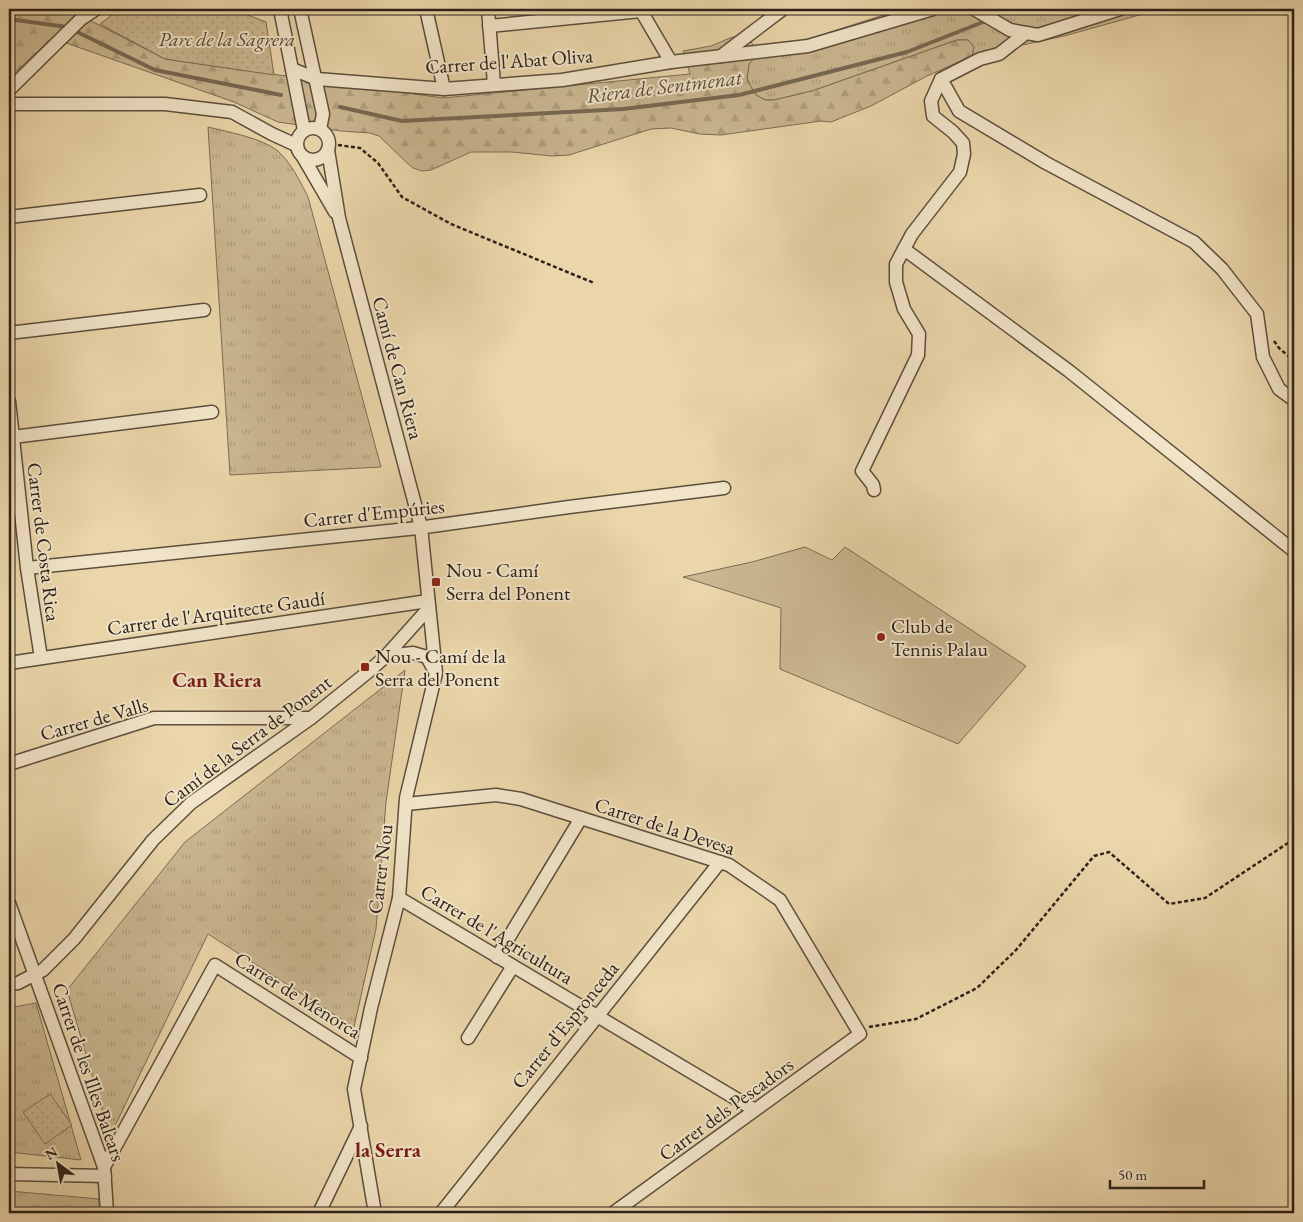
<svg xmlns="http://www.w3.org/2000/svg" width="1303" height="1222" viewBox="0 0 1303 1222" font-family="'EB Garamond',serif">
<defs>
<pattern id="grass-tufts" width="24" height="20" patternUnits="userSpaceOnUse" patternTransform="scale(1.25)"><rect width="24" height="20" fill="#cab791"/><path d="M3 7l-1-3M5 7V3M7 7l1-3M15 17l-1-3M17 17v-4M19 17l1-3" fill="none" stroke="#ae9d7c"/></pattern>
<pattern id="forest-firs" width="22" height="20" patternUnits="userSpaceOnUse" patternTransform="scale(1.25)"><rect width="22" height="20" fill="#cab791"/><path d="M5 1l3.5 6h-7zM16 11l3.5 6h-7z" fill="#ae9d7c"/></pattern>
<pattern id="park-dots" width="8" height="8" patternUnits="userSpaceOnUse" patternTransform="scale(1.25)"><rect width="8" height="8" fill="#cab791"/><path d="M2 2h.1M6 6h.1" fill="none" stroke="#ae9d7c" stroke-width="1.8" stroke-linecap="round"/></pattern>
</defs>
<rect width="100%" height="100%" fill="#ead6aa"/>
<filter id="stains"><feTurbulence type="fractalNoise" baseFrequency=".004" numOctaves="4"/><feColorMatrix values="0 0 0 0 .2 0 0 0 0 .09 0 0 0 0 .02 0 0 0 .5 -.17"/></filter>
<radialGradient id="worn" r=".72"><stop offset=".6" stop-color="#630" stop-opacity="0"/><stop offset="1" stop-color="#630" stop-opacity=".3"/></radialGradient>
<g fill="url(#grass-tufts)" stroke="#7b6c55">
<polygon points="902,9 1161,9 1064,36 972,56 974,47 968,40 957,40 812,91 774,100 765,100 756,95 751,87 747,78 749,64 756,56"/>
<path d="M208 127C228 132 262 138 278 151 291 163 300 181 308 197L381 467 230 475Z"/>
<polygon points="405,670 386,802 376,929 354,1027 208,934 110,1136 67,990 185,842"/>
<polygon points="36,1003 81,1160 9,1152 9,1008"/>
<polygon points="9,1191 99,1199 99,1213 9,1213"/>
</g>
<path fill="url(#forest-firs)" stroke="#7b6c55" d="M9 9H68L165 59 443 98 690 74 683 51 711 46 730 38 740 35C751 41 756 44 756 56L749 64 747 78 751 87 756 95 765 100H774L812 91 957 40H968L974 47 972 56 927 76 871 106 831 122 821 121 721 135 700 134 671 128 651 129 569 155 552 156 512 152H471L431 170 422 171 413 168 406 162 379 136 370 133 341 131 278 122 234 102 52 38 9 78Z"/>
<g fill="url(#park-dots)" stroke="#7b6c55">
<polygon points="120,9 232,9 266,22 274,75 165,59 100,24"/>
<polygon points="50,1094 72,1125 45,1144 23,1112"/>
</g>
<polygon fill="#cab791" stroke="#7b6c55" points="805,547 832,560 845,547 1026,666 958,744 780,669 781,608 683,577 752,562"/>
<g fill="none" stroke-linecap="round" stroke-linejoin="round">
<g stroke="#776853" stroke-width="4">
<polyline points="1006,13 1016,9"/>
<polyline points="9,19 67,27 155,70 281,95"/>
<polyline points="340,107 402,121 623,109 739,95 907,52 983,22"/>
</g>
<defs>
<g id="minor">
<polyline points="280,9 304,130"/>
<polyline points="300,9 323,114 320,129"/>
<polyline points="426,9 444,89"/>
<polyline points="488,9 494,84"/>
<polyline points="640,9 671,62"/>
<polyline points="974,9 1010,30 1038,35 1120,9"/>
<polyline points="489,26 641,11"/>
<polyline points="721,56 783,9"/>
<polyline points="292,69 317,79 444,89 562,80 671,62 808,46 933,9"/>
<polyline points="941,79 959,111 1046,163 1194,242 1222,269 1257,314 1263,357 1279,389 1294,400"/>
<polyline points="9,90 81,19 96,9"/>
<polyline points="9,104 165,104 232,112 272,134 296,145"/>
<circle cx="313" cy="144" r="16"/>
<polyline points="328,150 339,218 421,527 436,673 406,798 399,898 371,1008 354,1089 375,1213"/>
<polyline points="303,157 335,212"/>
<polyline points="9,217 200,195"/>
<polyline points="904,249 1069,371 1294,551"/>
<polyline points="9,333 204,310"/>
<polyline points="9,401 27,568 41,658"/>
<polyline points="13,437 212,412"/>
<polyline points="874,490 873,485 862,471 918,355 919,334 904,309 896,282 896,264 912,234 960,172 964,154 963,143 953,132 933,116 931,101 941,79 980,59 999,54 1026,33"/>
<polyline points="27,568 418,528 569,507 724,488"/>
<polyline points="386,656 413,653 427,657 434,670"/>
<polyline points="9,663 428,601"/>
<polyline points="9,764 154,718 311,718"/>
<polyline points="406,804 496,795 521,799 729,865 780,900 860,1034 613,1213"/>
<polyline points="399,898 755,1110"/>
<polyline points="9,903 104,1167 107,1213"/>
<polyline points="497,957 581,818"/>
<polyline points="9,984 18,983 43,970 74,939 153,840 191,803 311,718 368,672 386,656 429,608"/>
<polyline points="468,1038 513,966"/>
<polyline points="104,1167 215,965 361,1058"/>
<polyline points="9,1174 105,1176"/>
<polyline points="319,1213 361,1126"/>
<polyline points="441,1213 720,862"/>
</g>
</defs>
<use href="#minor" stroke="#5c4e3d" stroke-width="15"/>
<g stroke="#2c2119" stroke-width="2.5" stroke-dasharray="4 2.5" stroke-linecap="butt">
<polyline points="338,145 360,148 378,163 402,197 451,224 594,283"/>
<polyline points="1274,341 1279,348 1294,361"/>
<polyline points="869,1027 916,1019 977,988 1016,950 1094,856 1109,852 1169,904 1205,898 1294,839"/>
</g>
<use href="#minor" stroke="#f1e4c8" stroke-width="12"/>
</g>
<g fill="#8f2418" stroke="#f1e4c8" stroke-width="2">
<rect x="431" y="577" width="10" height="10" rx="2.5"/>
<circle cx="881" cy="637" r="5"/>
<rect x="360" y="662" width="10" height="10" rx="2.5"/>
</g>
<g text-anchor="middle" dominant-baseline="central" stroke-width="4" stroke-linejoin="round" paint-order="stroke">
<g font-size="20" font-style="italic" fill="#544637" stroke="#f1e4c8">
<text x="227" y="39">Parc de la Sagrera</text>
</g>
<g font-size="20" fill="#2c2119" stroke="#f1e4c8">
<text transform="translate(509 61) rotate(-4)">Carrer de l'Abat Oliva</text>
<text transform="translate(398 368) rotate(75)">Camí de Can Riera</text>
<text transform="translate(374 513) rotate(-6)">Carrer d'Empúries</text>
<text transform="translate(44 542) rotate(83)">Carrer de Costa Rica</text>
<text transform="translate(216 613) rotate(-8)">Carrer de l'Arquitecte Gaudí</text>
<text transform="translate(94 719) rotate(-16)">Carrer de Valls</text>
<text transform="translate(247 741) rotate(-37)">Camí de la Serra de Ponent</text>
<text transform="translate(665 826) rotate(18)">Carrer de la Devesa</text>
<text transform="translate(380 869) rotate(-83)">Carrer Nou</text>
<text transform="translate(497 934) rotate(31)">Carrer de l'Agricultura</text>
<text transform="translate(298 995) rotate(32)">Carrer de Menorca</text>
<text transform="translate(565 1025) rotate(-51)">Carrer d'Espronceda</text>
<text transform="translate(89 1072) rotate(71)">Carrer de les Illes Balears</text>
<text transform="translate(726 1109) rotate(-36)">Carrer dels Pescadors</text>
</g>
<g font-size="20" fill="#2c2119" stroke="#f1e4c8" text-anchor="start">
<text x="446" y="570">Nou - Camí<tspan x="446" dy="23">Serra del Ponent</tspan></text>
<text x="891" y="626">Club de<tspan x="891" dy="23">Tennis Palau</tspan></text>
<text x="375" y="656">Nou - Camí de la<tspan x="375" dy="23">Serra del Ponent</tspan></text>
</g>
<g font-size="21" font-style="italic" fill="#584b3b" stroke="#f1e4c8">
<text transform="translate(664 86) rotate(-7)">Riera de Sentmenat</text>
</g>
<g font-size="21" font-weight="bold" fill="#7a1f14" stroke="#f1e4c8">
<text x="217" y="679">Can Riera</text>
<text x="388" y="1149">la Serra</text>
</g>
</g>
<rect width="1303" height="1222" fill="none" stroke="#ead6aa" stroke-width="30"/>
<rect x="10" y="10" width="1283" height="1202" fill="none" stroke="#2c2119" stroke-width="2.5"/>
<rect x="15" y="15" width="1273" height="1192" fill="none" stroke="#2c2119"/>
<g transform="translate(58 1164) rotate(328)" stroke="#f1e4c8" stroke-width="4" paint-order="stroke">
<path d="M0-4L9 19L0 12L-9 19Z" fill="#2c2119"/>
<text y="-8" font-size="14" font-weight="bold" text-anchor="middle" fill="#2c2119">N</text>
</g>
<path d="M1110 1180v8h94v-8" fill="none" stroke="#2c2119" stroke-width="2.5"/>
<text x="1118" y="1180" font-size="15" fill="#2c2119" stroke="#f1e4c8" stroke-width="4" paint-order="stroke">50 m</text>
<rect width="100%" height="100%" filter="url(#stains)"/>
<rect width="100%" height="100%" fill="url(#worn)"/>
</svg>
